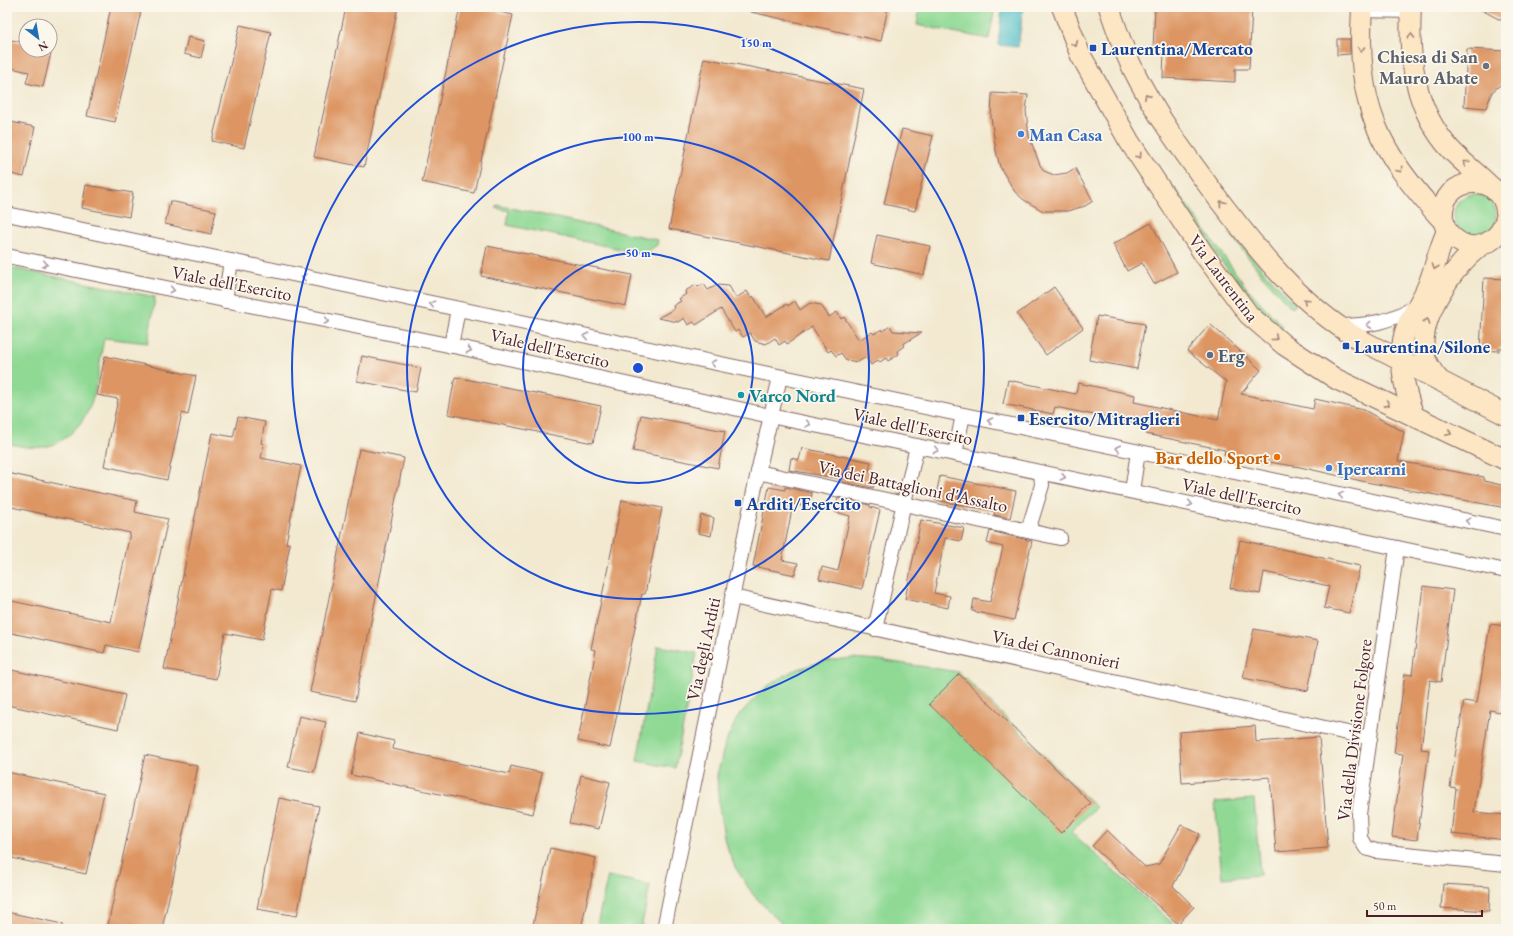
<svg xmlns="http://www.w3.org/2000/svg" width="1513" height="936" viewBox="0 0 1513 936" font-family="'EB Garamond',serif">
<rect width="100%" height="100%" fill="#fbf7ec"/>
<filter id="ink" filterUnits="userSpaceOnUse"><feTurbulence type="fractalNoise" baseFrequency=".025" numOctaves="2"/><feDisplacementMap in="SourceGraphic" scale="8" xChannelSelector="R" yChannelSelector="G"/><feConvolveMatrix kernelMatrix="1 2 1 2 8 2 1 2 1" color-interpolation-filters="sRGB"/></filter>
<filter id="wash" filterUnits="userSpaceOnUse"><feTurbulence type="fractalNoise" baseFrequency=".012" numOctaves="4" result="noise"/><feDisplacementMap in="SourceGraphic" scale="16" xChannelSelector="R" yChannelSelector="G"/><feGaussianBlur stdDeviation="0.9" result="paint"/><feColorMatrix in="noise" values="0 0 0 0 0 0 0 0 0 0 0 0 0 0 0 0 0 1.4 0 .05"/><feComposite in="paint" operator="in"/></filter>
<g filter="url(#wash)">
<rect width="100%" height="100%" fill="#f2e9d0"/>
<g fill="#8fd994" stroke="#6c7c60">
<polygon points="920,7 995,7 989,39 917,25"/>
<path d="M1173 186 1246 287 1283 327 1279 332C1237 288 1205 237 1171 187Z"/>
<circle cx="1475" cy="215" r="21"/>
<polygon points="497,205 658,240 657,245 644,254 507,225 509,211 496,208"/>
<polygon points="1230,231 1263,270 1296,305 1292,308 1264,278 1229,232"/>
<path d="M7 267 155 297 148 343 104 338C100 359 98 381 92 401 87 418 70 439 52 445 37 450 22 447 7 443Z"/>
<polygon points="658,646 697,653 675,768 637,761"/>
<polygon points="852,658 879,660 959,672 1096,807 1071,832 1179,929 787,929 754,896 735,867 725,842 719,807 717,775 725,744 738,716 766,687 792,671 824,661"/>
<polygon points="1254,799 1260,875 1222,878 1215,802"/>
<polygon points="608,876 650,885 641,929 596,929"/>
</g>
<polygon fill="#52bfc8" stroke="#4e6f7a" points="1002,8 1023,10 1018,47 998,45"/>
<g id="blocks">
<g fill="#dd9663">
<polygon points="111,7 142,7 115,122 87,116"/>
<polygon points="346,7 398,7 364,167 314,157"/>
<polygon points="460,7 477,7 513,15 474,193 422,182"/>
<polygon points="751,7 888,7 881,41 751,12"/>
<polygon points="1155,7 1252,7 1249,69 1235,69 1235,82 1163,78 1164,50 1153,50"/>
<polygon points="1476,7 1506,7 1506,23"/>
<polygon points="240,25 271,32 244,148 212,141"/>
<polygon points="188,37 205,41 201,58 184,54"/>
<polygon points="7,39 26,43 26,50 51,53 43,87 26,83 29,72 7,67"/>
<polygon points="1337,39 1350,39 1350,54 1337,55"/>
<polygon points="1467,49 1506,51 1506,80 1492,92 1486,108 1464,106"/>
<polygon points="704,58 864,89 829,261 669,229"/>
<polygon points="992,93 1028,95 1026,111 1029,136 1040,165 1044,171 1054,175 1067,173 1075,168 1093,201 1085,206 1067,211 1043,211 1024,200 1015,192 1000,167 996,151 991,117"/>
<polygon points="11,122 35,127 24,177 7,173 7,141"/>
<polygon points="902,129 933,136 915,211 884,204"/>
<polygon points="86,185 133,193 129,217 82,208"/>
<polygon points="170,201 216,211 211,234 165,224"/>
<polygon points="1151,223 1177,272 1154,284 1142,263 1127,271 1113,244"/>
<polygon points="877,235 930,246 924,275 871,263"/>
<polygon points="487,246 632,275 626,306 481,276"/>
<polygon points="1484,278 1506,279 1506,348 1499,348 1499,351 1480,350"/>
<polygon points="704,284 708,290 717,285 729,286 736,298 747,291 751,298 753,296 766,317 787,304 788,306 795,301 800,310 810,303 821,305 829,317 837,312 841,319 844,317 859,340 872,332 874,334 882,329 883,331 890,326 893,331 921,333 903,344 904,346 897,351 899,354 888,361 886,358 880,362 878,360 871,365 866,357 858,362 846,360 841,353 836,356 831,350 828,352 812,327 787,344 785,341 779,345 775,338 766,344 755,341 750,333 743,337 738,330 735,332 721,309 696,325 694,322 688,325 684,318 678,322 658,318 674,309 673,306 681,301 679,299 686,294 685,291 696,285 698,287"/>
<polygon points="1054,287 1083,328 1046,355 1017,314"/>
<polygon points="1097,316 1145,324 1137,369 1089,360"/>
<polygon points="1210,324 1261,370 1241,394 1313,409 1315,399 1364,410 1404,432 1398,461 1484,477 1484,481 1506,486 1506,508 1366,482 1300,467 1224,455 1225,450 1146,434 1148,426 1055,407 1053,414 1003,404 1008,380 1076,394 1078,383 1135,395 1134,402 1218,420 1226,382 1187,351"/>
<polygon points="105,356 196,376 188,415 182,413 167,480 104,466 118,399 97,395"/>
<polygon points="362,356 421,368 416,392 357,381"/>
<polygon points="455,377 601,406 593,443 448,414"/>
<polygon points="641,415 725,431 718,468 633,451"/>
<polygon points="238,417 265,422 261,443 264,444 261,458 301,466 286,543 290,544 281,591 272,589 262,640 225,633 216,679 164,669 212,433 233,437"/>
<polygon points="802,448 871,462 869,472 876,474 873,488 842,482 842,479 789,470 791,458 799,460"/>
<polygon points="359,449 404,458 355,701 310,692"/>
<polygon points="7,473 137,501 135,512 168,519 138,652 106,645 104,653 7,632 7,600 111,622 130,533 7,506"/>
<polygon points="940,476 1016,491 1010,518 994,515 995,511 935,500"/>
<polygon points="769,487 785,490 785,487 812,493 809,507 793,504 782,560 798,563 795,575 753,566"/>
<polygon points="838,498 870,505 870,507 880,510 862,589 819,579 822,567 838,571 850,516 835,512"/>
<polygon points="622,500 662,508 645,594 642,594 610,748 578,741 596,650 591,649"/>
<polygon points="701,515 714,518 711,536 698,533"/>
<polygon points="921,520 964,528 961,541 945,538 934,593 950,596 948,608 905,599"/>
<polygon points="990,531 1032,541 1014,620 972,611 974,599 990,602 1003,547 987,543"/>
<polygon points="1240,540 1360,566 1349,613 1324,608 1329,586 1264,572 1260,594 1230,588"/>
<polygon points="1423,586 1453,590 1441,682 1430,680 1421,749 1429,750 1417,840 1392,837 1403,754 1394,753 1405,674 1412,675"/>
<polygon points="1490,624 1506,626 1506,674 1500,712 1490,710 1474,812 1506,815 1506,840 1451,834 1456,788 1450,787 1464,701 1477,703"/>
<polygon points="1254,629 1318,641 1308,691 1243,678"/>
<polygon points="7,669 125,695 118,729 7,705"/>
<polygon points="959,674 1091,803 1061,833 929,704"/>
<polygon points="299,716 326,722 314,772 288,767"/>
<polygon points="1255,726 1256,742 1319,737 1328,848 1276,852 1270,777 1182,783 1179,732"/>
<polygon points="360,733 394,741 393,749 509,774 511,766 542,773 533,814 351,775"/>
<polygon points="145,755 198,766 162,929 107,929"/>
<polygon points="7,772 104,793 86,874 7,857"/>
<polygon points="581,775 610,782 599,829 570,823"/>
<polygon points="279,798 319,806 297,916 257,909"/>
<polygon points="1181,825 1200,834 1173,886 1194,907 1178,924 1092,846 1107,830 1145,867 1159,864"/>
<polygon points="550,848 596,858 581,929 532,929"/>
<polygon points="1443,884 1490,887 1489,911 1441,908"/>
<polygon points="7,912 62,924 62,929 7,929"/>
</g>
</g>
</g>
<g filter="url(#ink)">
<use href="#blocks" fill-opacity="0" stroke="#856665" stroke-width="1"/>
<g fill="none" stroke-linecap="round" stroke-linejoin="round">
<defs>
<g id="street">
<polyline points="1362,10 1411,11"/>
<polyline points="7,214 1506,529"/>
<polyline points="7,256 463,348 770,416 917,446 1506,571"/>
<polyline points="225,301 231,261"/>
<path d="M1338 326C1367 326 1392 322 1417 305"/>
<polyline points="451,346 458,309"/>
<polyline points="955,454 963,415"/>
<polyline points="758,472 1060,538"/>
<polyline points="1132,491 1138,452"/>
<polyline points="1028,531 1042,485 1041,472"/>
<polyline points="1397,548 1359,814 1360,838 1366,848 1376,851 1506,864"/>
<polyline points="733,597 1370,738"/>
<polyline points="875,629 917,446"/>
<polyline points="664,929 758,472 780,377"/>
</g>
<g id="secondary">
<polyline points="1062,7 1080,54 1129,141 1203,253 1249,315 1284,345 1336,379 1506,460"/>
<path d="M1109 7C1116 28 1123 49 1133 69 1156 116 1188 158 1219 200 1259 252 1300 304 1357 338L1506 415"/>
<path d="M1362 7C1356 106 1377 150 1444 222"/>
<path d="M1411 7C1408 59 1415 111 1451 150 1465 165 1481 176 1494 190"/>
<path d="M1506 212C1503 170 1439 175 1443 218 1444 226 1448 234 1455 239 1475 255 1500 242 1506 218"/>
<path d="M1440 381C1433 373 1425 363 1424 352 1419 316 1453 267 1480 246"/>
<path d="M1414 416C1404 390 1396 353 1407 326 1413 312 1422 300 1428 285 1435 267 1439 248 1447 231"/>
</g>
</defs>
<use href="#street" stroke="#856665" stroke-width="16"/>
<use href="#secondary" stroke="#856665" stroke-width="22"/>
<use href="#street" stroke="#fff" stroke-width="14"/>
<use href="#secondary" stroke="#fce6c4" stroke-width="20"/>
</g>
<defs><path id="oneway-chevron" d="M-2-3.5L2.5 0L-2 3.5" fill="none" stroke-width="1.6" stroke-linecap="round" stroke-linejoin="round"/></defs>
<g stroke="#a38278">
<use href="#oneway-chevron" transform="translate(1411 36) rotate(-90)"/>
<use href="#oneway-chevron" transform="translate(1075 44) rotate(66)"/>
<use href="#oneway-chevron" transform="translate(1361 49) rotate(90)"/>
<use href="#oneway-chevron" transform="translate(1147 96) rotate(-119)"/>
<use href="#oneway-chevron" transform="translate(1139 156) rotate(56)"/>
<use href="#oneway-chevron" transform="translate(1466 163) rotate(-141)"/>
<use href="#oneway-chevron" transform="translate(1400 170) rotate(54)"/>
<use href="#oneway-chevron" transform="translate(1222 203) rotate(-127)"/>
<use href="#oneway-chevron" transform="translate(1435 267) rotate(109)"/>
<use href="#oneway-chevron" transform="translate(1306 301) rotate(-137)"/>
<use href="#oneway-chevron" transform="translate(1427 321) rotate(-71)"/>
<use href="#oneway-chevron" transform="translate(1275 338) rotate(39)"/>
<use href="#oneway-chevron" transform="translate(1387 404) rotate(24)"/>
<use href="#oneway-chevron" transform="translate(1449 433) rotate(25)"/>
</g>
<g stroke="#ae9aa0">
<use href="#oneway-chevron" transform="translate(45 264) rotate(12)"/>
<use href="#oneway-chevron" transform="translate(304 277) rotate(-168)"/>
<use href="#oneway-chevron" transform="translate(172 290) rotate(12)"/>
<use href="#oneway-chevron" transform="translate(432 304) rotate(-168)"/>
<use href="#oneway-chevron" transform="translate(327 321) rotate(11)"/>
<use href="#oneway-chevron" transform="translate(1369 325) rotate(174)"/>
<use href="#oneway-chevron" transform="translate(586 336) rotate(-168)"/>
<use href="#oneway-chevron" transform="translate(469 350) rotate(12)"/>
<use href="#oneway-chevron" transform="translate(713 363) rotate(-168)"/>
<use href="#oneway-chevron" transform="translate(990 421) rotate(-168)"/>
<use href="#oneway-chevron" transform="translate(808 424) rotate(11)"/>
<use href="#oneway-chevron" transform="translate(1118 448) rotate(-168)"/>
<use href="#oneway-chevron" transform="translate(936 450) rotate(12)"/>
<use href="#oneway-chevron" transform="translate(1063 477) rotate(13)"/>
<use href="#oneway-chevron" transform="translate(1341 495) rotate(-168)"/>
<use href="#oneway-chevron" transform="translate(1190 504) rotate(12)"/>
<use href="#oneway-chevron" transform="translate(1468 521) rotate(-168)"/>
</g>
</g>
<g fill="none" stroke="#1d4ed8" stroke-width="2">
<circle cx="638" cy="368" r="115"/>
<circle cx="638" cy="368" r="231"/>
<circle cx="638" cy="368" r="346"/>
</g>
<g fill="#1a4fb4" stroke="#fbf7ec" stroke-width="1.5">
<rect x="1089" y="44" width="8" height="8" rx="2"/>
<rect x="1342" y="342" width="8" height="8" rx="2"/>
<rect x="1017" y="414" width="8" height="8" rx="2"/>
<rect x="734" y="499" width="8" height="8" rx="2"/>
</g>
<circle fill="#6b7280" stroke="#fbf7ec" stroke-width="1.5" cx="1486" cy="66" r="4"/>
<g fill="#3f7fe0" stroke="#fbf7ec" stroke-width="1.5">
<circle cx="1021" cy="134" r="4"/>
<circle cx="1329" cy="468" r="4"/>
</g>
<circle fill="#5c6f8a" stroke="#fbf7ec" stroke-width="1.5" cx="1210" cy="355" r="4"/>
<circle fill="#0f9aa8" stroke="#fbf7ec" stroke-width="1.5" cx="741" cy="395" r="4"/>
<circle fill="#e8710a" stroke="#fbf7ec" stroke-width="1.5" cx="1277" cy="457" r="4"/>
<g text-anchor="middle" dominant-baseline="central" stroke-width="3.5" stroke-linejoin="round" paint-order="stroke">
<g font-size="18" font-weight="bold" fill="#164399" stroke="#fbf7ec" text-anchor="start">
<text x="1101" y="48">Laurentina/Mercato</text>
<text x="1354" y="346">Laurentina/Silone</text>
<text x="1029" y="418">Esercito/Mitraglieri</text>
<text x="746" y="503">Arditi/Esercito</text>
</g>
<g font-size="18" font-weight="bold" fill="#5b616d" stroke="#fbf7ec" text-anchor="end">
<text x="1478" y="56">Chiesa di San<tspan x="1478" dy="21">Mauro Abate</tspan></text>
</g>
<g font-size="18" font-weight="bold" fill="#366cbe" stroke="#fbf7ec" text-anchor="start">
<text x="1029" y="134">Man Casa</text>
<text x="1337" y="468">Ipercarni</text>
</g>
<g font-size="18" fill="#4a1f2b" stroke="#fbf7ec">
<text transform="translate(1224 278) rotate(53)">Via Laurentina</text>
<text transform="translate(232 283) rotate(11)">Viale dell'Esercito</text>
<text transform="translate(550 348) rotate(13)">Viale dell'Esercito</text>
<text transform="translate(913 426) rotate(12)">Viale dell'Esercito</text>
<text transform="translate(913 486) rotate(12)">Via dei Battaglioni d'Assalto</text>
<text transform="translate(1242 496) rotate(12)">Viale dell'Esercito</text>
<text transform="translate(703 649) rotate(-78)">Via degli Arditi</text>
<text transform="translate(1056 649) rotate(12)">Via dei Cannonieri</text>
<text transform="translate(1354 730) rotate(-83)">Via della Divisione Folgore</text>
</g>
<g font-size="18" font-weight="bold" fill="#4e5e75" stroke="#fbf7ec" text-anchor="start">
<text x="1218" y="355">Erg</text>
</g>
<g font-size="18" font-weight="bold" fill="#0d838f" stroke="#fbf7ec" text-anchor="start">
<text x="749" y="395">Varco Nord</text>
</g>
<g font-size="18" font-weight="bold" fill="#c56008" stroke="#fbf7ec" text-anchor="end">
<text x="1269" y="457">Bar dello Sport</text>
</g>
</g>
<circle cx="638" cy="368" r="6" fill="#1d4ed8" stroke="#fbf7ec" stroke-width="2"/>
<g font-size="12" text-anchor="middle" font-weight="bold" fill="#1d4ed8" stroke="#fbf7ec" stroke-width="3.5" stroke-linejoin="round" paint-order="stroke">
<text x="756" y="47">150 m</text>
<text x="638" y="141">100 m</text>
<text x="638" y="257">50 m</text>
</g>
<rect width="1513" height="936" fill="none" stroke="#fbf7ec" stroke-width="24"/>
<g transform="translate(38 38) rotate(149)"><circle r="19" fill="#fbf7ec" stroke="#b4a19f"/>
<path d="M0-3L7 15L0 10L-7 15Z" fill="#1f6fb2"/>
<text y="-6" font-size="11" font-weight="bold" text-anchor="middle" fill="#4a1f2b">N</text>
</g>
<path d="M1367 910v6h115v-6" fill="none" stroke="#4a1f2b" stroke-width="2"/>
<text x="1373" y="910" font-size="12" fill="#4a1f2b" stroke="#fbf7ec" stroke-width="3" paint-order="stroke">50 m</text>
</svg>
